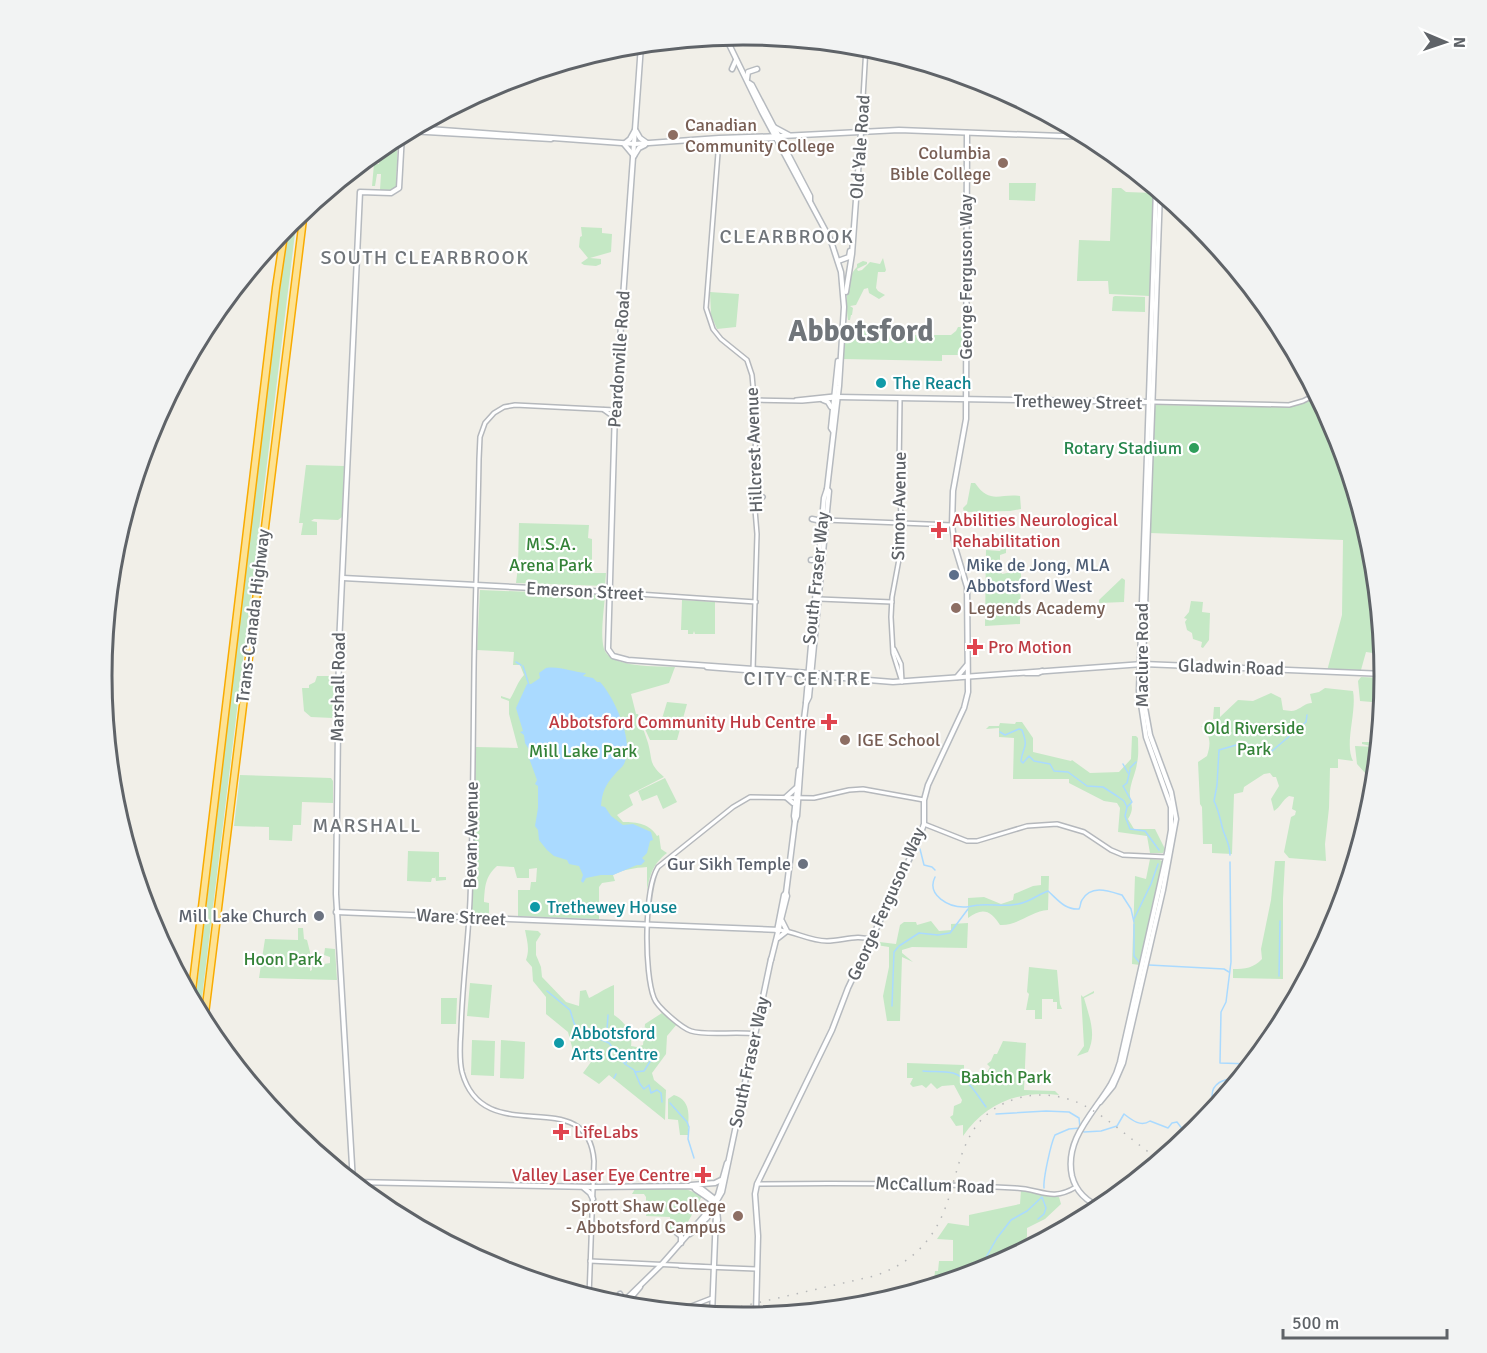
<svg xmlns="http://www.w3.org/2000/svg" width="1487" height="1353" viewBox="0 0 1487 1353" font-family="Signika,sans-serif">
<rect width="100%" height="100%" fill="#f1efe8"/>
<g fill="#c5e8c5">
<polygon points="398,136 396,187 391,190 380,190 381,174 377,174 375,186 372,186 374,164 379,164 380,153 375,152"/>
<polygon points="1009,183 1036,183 1035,201 1009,200"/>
<polygon points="1112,188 1121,188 1126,192 1154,193 1150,296 1109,294 1108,281 1077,281 1079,240 1110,241"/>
<polygon points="297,217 200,1014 195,1005 281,261 288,224"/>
<polygon points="581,227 602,228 602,233 612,234 611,252 590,258 601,259 601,264 596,266 584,265 581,263 588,258 579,247 580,237 582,236"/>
<path d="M883 258 886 270 885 272H878L876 288 878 291 885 295 879 299 869 293 868 288 864 289 856 305 850 306 853 308 852 315H851L850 320H848C846 305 845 278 857 267V264L863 261 867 262V264L857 269 858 271 862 270 870 262 880 264Z"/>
<polygon points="710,292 739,294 736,327 717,329 711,315"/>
<polygon points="1115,296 1145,297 1145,312 1112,311 1113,297"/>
<polygon points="846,324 869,325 875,331 901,331 905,335 951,335 956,331 958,327 963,327 963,355 942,355 942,361 843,359"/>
<polygon points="1318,396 1337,431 1373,552 1381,627 1380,654 1366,652 1361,670 1327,671 1342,615 1343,540 1150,533 1154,408 1156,405 1286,407 1300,404"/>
<polygon points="306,465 344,466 342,517 338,520 314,519 311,521 317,522 317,535 301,535 303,523 299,523"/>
<path d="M971 483H975C990 505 1000 493 1020 496L1021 509 1010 511 964 512 963 508 967 504Z"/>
<polygon points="519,523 589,525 588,538 592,539 592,573 606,573 605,586 516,583 518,567"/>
<polygon points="1006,543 1006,553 1000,555 1000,570 1002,574 1012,572 1008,567 1018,567 1018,572 1021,573 1020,624 985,626 986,550 1000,551"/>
<polygon points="1122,578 1125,580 1124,602 1099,603 1099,600"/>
<path d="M480 590 605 595C604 610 600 635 604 649 610 668 658 666 675 667L669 683 631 694 636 714H638C641 724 645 733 648 743 653 761 648 763 664 777L629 795 633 805 617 815 623 822C637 822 650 824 657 836L659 835 661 849 667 853C653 864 650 874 647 891V867C634 868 625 869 613 875L615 881 602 883 599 887V919L518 916V890H530L531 882H536L537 868 529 869V878H517L514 867 497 866C485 877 485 886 484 902L489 903V915L475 914 472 912 476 747 518 748 509 714V701L501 698V696L510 699C515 691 518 681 524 675L520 665H513L514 652 477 650Z"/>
<polygon points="682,600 715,602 715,634 695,634 694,631 693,634 688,634 688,630 681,630"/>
<polygon points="1191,601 1203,602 1202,612 1210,613 1209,640 1203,648 1201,647 1202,642 1193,639 1192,633 1187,630 1185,622 1187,619 1184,618 1189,612"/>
<polygon points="317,676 334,676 333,718 311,717 304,711 302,688 309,688 309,685 315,682"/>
<polygon points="1361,677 1385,678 1382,709 1372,709 1372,702 1360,701 1358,681"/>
<path d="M1325 688 1353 691C1357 712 1344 744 1353 761L1338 759V768H1330L1329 808 1325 844 1326 861 1289 858 1284 852 1291 817 1295 815 1296 811 1292 809 1294 797 1289 796C1282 800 1281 807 1274 811L1271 799 1279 786 1276 777H1273L1270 773 1264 774 1244 787 1243 792 1234 794 1232 854 1212 853V844H1203L1202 807 1200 804 1198 762 1207 756C1211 744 1211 735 1201 726H1208L1220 722 1219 719H1213L1214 707H1220V717L1238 700 1253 701 1271 693 1281 698 1283 710C1287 710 1291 712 1296 710 1303 707 1305 703 1312 703L1310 694 1319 692Z"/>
<polygon points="667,702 687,704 677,740 650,740 645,729 661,722"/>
<path d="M1016 722H1022L1033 738V752L1071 761 1072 760 1090 773 1119 772 1131 759 1132 736H1136L1138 738C1138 746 1139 755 1137 763 1136 772 1131 781 1130 791 1129 804 1136 806 1128 819L1134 829H1155L1165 849 1163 853H1150L1147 836 1118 832 1120 808 1117 803 1104 801 1069 783V779H1013L1014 738 999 737V728L986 729 989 726H999L1000 723 1015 724Z"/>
<polygon points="1362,742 1379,742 1375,784 1357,764 1355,746 1375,747 1362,744"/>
<polygon points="240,775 331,778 333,781 333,803 302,802 301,825 293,825 292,841 269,840 269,827 234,826"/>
<polygon points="665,778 677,802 663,809 657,795 642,801 638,791"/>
<polygon points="408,851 439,852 439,877 446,877 446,880 436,881 435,876 435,878 432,878 431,882 407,881"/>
<polygon points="1150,859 1160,860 1163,862 1140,965 1132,964 1135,876 1146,879"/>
<path d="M1275 861H1285L1283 899V979L1233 978V969C1245 969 1254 968 1262 959L1261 949 1271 900Z"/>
<path d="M1041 876H1049L1048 910C1031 911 1018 926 1000 925 991 910 982 907 968 918V898L984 897 1001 904 1013 900 1014 894 1033 886 1041 885Z"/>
<polygon points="931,921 939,931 951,930 951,924 968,923 967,948 912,947 902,950 902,953 913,962 902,957 900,1021 887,1021 883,996 889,967 889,947 870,944 871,941 896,944 900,925 904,922 916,922 917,925"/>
<polygon points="298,928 303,928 304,939 307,940 310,952 310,971 312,970 312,966 330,963 330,957 324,955 325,948 335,949 337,980 259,978 265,939 298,940"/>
<path d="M525 930 538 931 541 934 536 942V955L541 967 542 977 566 1002 579 1006 580 991 586 990 589 998C598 994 604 989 614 985V1015C625 1022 633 1033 631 1046L637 1047 643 1045 645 1024 662 1013 677 1024 667 1036 666 1054 652 1073 654 1080 666 1090 665 1120 609 1075 599 1084 583 1073 591 1062 582 1056 578 1057 574 1054 568 1032 546 1014V997L533 981 532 967 526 960C530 949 527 941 525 930Z"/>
<polygon points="1029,967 1057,970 1060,1004 1062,1009 1057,1009 1057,1002 1053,1002 1053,999 1042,999 1042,1019 1035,1019 1035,1010 1026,1010 1029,994 1027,992"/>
<polygon points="470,983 492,985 489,1018 467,1016"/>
<path d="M1094 991V993L1084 998C1089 1016 1097 1034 1088 1052L1077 1056 1084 1046 1081 995 1083 997Z"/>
<polygon points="441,998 457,998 456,1024 441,1024"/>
<polygon points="472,1040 495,1041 494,1076 471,1075"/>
<polygon points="501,1040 525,1042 524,1078 523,1079 500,1078"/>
<path d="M1003 1041 1026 1043 1024 1090 1055 1091 1059 1095C1019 1090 986 1103 963 1136V1125L956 1126 950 1117 953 1115 954 1106 961 1103 962 1100 954 1085 942 1086 937 1089 931 1083 926 1088 922 1085 913 1087 910 1084 913 1078H907V1063L964 1065V1080L984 1077 990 1067 987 1064 991 1061 994 1054H997Z"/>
<path d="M674 1095C693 1101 688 1119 688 1135H680L678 1120 668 1119V1099Z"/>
<polygon points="635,1189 686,1189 702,1196 683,1231 670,1230 670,1217 646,1216 646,1197 644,1194 632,1194"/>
<path d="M1021 1190 1059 1197 1061 1204 1045 1219 1027 1228V1237L1018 1247 1021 1253 1003 1257C992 1275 960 1278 941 1284L934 1281 935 1271H938L939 1261H953V1240L937 1239 948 1223 969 1226V1215L1020 1204Z"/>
</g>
<path fill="#aadaff" d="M546 668C561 666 571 672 586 673L583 676 593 678 597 682H600C615 698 635 743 624 764 622 768 618 770 615 774 605 785 602 793 601 806L605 807 611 816 623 825 633 824 651 832 653 840 650 841 647 853 642 858 645 861 641 865H637L613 875H601L586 878 583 883 581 881 583 875 579 866 569 864 567 860 554 856 547 850 539 840 538 830 535 826 538 808V786L535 784 537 780 529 758 530 751 525 743 524 735 520 732 523 731 516 708 527 684H531L540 678 539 673Z"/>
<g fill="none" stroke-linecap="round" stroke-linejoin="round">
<g stroke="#aadaff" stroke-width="1.5">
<polyline points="516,662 521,665"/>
<polyline points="523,666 529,685"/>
<path d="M1000 732 1005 735 1019 729 1022 730C1029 749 1023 745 1021 761L1023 763 1029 756 1034 761 1050 764 1054 771 1068 772 1087 786 1103 787 1117 796 1124 801 1127 807 1125 816 1130 829 1145 831 1159 850"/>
<polyline points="1255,748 1266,748 1272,751 1306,722 1307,715"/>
<polyline points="1123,764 1128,773"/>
<polyline points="1130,768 1136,762"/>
<polyline points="1127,807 1132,802 1123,786 1127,783 1130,770"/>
<polyline points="920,849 924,865 932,867 935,870"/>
<path d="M1230 855C1230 845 1226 839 1223 830 1220 819 1219 811 1214 801L1217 785 1219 750 1243 743 1253 746"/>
<polyline points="1230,862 1231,962 1226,1002 1221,1012 1220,1063 1252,1064"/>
<path d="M935 877C926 895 949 908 966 907 970 907 975 905 980 905 993 904 1005 907 1018 904 1030 902 1037 895 1048 891 1058 900 1065 910 1079 909 1081 906 1080 903 1082 900 1091 884 1109 891 1122 895L1131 909 1134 922"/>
<polyline points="1134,919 1151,884 1158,864"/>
<polyline points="1134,924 1134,956 1140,963"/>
<polyline points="899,946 919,933 938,935 950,933 968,909"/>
<polyline points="1149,965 1224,969 1229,972"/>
<polyline points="1279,976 1280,921"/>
<polyline points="547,991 570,1010 574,1023 583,1038 595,1037 609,1043 625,1064 634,1070 640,1084 644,1089 649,1085 651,1093 657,1090 661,1093 662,1102"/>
<polyline points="892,1006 894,952 898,947"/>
<polyline points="602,1040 607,1030 608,1015"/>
<polyline points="626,1063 631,1053"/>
<path d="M923 1071C933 1072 944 1071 953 1073 967 1077 978 1096 986 1107"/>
<polyline points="635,1072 644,1071 651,1060"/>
<polyline points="614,1078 616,1074"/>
<polyline points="670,1103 687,1122 689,1127 688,1139 694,1158"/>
<polyline points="996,1114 1046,1111 1069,1112 1079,1118 1080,1128"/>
<path d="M1210 1116C1212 1108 1212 1104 1212 1096 1212 1079 1231 1079 1243 1075"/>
<path d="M1044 1188C1043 1179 1051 1143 1055 1135L1069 1129 1080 1128 1084 1132 1101 1131 1117 1126 1124 1114C1133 1121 1141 1127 1150 1121L1168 1128 1172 1123 1177 1122 1189 1138"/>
<polyline points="977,1273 997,1238 1011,1220 1027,1211 1042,1197 1046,1208 1044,1214 1038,1219"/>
</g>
<defs>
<g id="tertiary">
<polyline points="861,132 866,47"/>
<polyline points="719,140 706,308 713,329 721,339 747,360 752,375 756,419 754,497 757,534 753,670"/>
<polyline points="900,399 899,470 902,543 892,597 891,617 893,653 902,682"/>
<polyline points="754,400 802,401 836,398"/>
<polyline points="796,400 834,396"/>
<polyline points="1153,402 1289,405 1303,401 1317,394"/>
<polyline points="604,410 611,415 614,420"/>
<polyline points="756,503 763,497"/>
<polyline points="825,520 952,525"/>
<polyline points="608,592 756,602"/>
<polyline points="819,599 892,602"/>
<polyline points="894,649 901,664 902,681"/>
<polyline points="924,824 967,841 977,841 1027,826 1057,824 1084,832 1111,850 1123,855 1166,857"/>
<path d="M780 930C796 932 810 941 827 941 842 941 858 934 871 940"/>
<path d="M755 1034C737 1031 706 1036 691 1031 682 1028 657 1007 654 998 644 973 644 889 658 867L733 807 750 797 814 798 849 790 863 789 924 800"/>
<path d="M757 1184C843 1183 929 1183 1015 1188 1041 1189 1051 1202 1076 1187"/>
<polyline points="590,1261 714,1267"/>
<polyline points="680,1266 756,1269"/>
<path d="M589 1297 594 1161C588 1080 484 1153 462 1072 459 1059 460 1044 461 1031 462 987 468 944 470 900 473 822 473 745 474 668 475 598 478 528 479 459L480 437 485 423 494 413 504 407 515 405 615 410"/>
<polyline points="676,1312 712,1298"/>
</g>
<g id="secondary">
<polyline points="725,36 762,112 831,241 841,272 844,307 839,386 827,489 829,491 809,697 806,703 804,719 797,816 795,821 786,893 787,896 771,960"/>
<polyline points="641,45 615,410 608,649 613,656 628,660 837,675 841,678"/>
<polyline points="732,69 736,60"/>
<polyline points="747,79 748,72 757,69"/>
<polyline points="749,83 752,85 810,196 810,200"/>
<polyline points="774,127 789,135"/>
<polyline points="415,128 635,144 719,138 782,136 899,130 1089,137"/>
<polyline points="409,131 551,139"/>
<polyline points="636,131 640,138 647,143"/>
<polyline points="705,140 710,141 776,138"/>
<polyline points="625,143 630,139 635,130"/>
<polyline points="624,144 634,156"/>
<polyline points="634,156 639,148 645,145"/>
<polyline points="838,261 849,257 850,251"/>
<polyline points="846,292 852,254 861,132"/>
<polyline points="837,397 1149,402"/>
<polyline points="823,400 828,402 831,407"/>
<polyline points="833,431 831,428 838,361"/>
<polyline points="812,519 817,520 821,524"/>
<polyline points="811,560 818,560"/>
<polyline points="343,578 608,592"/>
<polyline points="707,667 893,682 1143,664 1385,674"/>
<polyline points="1026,673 1038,673 1042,671"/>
<polyline points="957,677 967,665"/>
<polyline points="806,702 824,498 827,489"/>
<polyline points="793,803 786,797 796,788"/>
<polyline points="795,821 794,816 799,770"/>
<polyline points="336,912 780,930"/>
<polyline points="777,931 784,895 786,893"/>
<polyline points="778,938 787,931 782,921"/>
<polyline points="1100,1102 1113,1086 1123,1063 1163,890 1176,819 1171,792 1150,735 1142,691 1160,192"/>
<polyline points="353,1182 336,894 339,645 360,192 391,193 399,188 402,134"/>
<polyline points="353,1182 593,1187 690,1186 702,1189 716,1200 718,1220 715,1234"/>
<polyline points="691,1185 715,1183 721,1180"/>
<polyline points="584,1188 590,1193 593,1199"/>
<polyline points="695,1189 714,1202"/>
<path d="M1103 1208C1087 1202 1076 1192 1072 1176 1064 1139 1094 1113 1111 1084 1115 1077 1118 1070 1120 1062L1167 853 1171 830V807L1146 737 1139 691 1156 189"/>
<polyline points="677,1233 681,1236 681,1243"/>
<polyline points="690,1234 707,1218 722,1192 771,959"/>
<polyline points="620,1294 624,1302"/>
<polyline points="619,1306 662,1264 704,1216 718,1195 727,1163"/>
<polyline points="623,1307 640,1287"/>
<polyline points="712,1315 716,1214"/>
<polyline points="754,1317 756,1314 758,1236 755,1194 757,1184 832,1030 848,988 918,841 924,824 924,800 928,785 964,708 968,692 967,587 955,547 952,525 953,491 966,419 967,133"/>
</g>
<g id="motorway">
<polyline points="191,999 276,288 285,228"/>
<polyline points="204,1022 304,211"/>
</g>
</defs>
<use href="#tertiary" stroke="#b5b8bc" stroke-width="6"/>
<use href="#secondary" stroke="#b6babf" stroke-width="7"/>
<use href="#motorway" stroke="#f9ab00" stroke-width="9"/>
<use href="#tertiary" stroke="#fff" stroke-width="3"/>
<use href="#secondary" stroke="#fff" stroke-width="4"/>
<use href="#motorway" stroke="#fde293" stroke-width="6"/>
<g stroke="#b6b7b8" stroke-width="1.5" stroke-dasharray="1.5 8" stroke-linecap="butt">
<polyline points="770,1307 790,1305 818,1311"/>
<path d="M704 1315 874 1276C898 1268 918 1255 932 1234 964 1188 949 1121 1015 1099 1034 1093 1055 1094 1074 1101 1103 1112 1134 1143 1161 1161"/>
</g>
</g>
<g fill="#8d6e63" stroke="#fff" stroke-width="2">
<circle cx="673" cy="135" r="6"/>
<circle cx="1003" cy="163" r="6"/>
<circle cx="956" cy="608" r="6"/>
<circle cx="845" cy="740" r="6"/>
<circle cx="738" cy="1216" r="6"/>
</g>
<g fill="#0f9aa8" stroke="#fff" stroke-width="2">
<circle cx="881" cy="383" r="6"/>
<circle cx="535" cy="907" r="6"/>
<circle cx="559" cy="1043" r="6"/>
</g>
<circle fill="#2e9e5b" stroke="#fff" stroke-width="2" cx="1194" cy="448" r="6"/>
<g fill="#e0444e" stroke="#fff" stroke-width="2">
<path d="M936 521h6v6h6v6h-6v6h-6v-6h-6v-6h6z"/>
<path d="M972 638h6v6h6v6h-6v6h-6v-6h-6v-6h6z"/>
<path d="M826 713h6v6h6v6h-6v6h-6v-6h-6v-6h6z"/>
<path d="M558 1123h6v6h6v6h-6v6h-6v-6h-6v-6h6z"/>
<path d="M700 1166h6v6h6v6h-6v6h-6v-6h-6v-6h6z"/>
</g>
<circle fill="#5c6f8a" stroke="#fff" stroke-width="2" cx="954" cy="575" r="6"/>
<g fill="#6b7280" stroke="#fff" stroke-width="2">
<circle cx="803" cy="864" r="6"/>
<circle cx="319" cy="916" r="6"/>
</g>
<g text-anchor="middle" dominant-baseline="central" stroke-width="4.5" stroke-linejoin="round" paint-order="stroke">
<g font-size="18" fill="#785e54" stroke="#fff" text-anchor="start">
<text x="685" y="125">Canadian<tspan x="685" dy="21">Community College</tspan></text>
<text x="991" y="153" text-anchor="end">Columbia<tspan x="991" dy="21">Bible College</tspan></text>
<text x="968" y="608">Legends Academy</text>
<text x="857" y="740">IGE School</text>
<text x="726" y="1206" text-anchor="end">Sprott Shaw College<tspan x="726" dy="21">- Abbotsford Campus</tspan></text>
</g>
<g font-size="18" fill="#5f6368" stroke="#fff">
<text transform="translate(860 147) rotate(-86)">Old Yale Road</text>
<text transform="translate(966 277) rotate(-90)">George Ferguson Way</text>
<text transform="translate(619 359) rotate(-86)">Peardonville Road</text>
<text transform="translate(1078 402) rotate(1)">Trethewey Street</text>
<text transform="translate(754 450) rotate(-92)">Hillcrest Avenue</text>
<text transform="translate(899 506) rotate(-89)">Simon Avenue</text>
<text transform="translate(816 578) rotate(-84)">South Fraser Way</text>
<text transform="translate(585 591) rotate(3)">Emerson Street</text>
<text transform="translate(253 616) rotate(-83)">Trans-Canada Highway</text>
<text transform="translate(1142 655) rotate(-90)">Maclure Road</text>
<text transform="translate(1231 667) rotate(2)">Gladwin Road</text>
<text transform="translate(338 687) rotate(-89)">Marshall Road</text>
<text transform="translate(471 835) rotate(-89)">Bevan Avenue</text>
<text transform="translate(886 904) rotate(-66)">George Ferguson Way</text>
<text transform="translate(461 917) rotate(3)">Ware Street</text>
<text transform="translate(749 1062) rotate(-78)">South Fraser Way</text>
<text transform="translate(935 1185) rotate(2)">McCallum Road</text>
</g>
<g font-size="18" fill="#0d838f" stroke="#fff" text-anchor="start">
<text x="893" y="383">The Reach</text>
<text x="547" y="907">Trethewey House</text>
<text x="571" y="1033">Abbotsford<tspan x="571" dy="21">Arts Centre</tspan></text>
</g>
<g font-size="18" fill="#27864d" stroke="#fff" text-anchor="end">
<text x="1182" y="448">Rotary Stadium</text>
</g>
<g font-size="18" fill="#be3a42" stroke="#fff" text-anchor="start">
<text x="952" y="520">Abilities Neurological<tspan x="952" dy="21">Rehabilitation</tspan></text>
<text x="988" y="647">Pro Motion</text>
<text x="816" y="722" text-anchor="end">Abbotsford Community Hub Centre</text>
<text x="574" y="1132">LifeLabs</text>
<text x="690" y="1175" text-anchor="end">Valley Laser Eye Centre</text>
</g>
<g font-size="18" fill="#348238" stroke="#fff">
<text x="551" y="544">M.S.A.<tspan x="551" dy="21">Arena Park</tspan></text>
<text x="1254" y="728">Old Riverside<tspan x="1254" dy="21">Park</tspan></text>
<text x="583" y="751">Mill Lake Park</text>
<text x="283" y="959">Hoon Park</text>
<text x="1006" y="1077">Babich Park</text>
</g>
<g font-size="18" fill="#4e5e75" stroke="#fff" text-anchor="start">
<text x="966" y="565">Mike de Jong, MLA<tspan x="966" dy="21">Abbotsford West</tspan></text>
</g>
<g font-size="18" fill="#5b616d" stroke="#fff" text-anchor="end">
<text x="791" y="864">Gur Sikh Temple</text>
<text x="307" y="916">Mill Lake Church</text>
</g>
<g font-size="20" letter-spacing="1.5" fill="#70757a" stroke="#fff">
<text x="787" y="236">CLEARBROOK</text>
<text x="425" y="257">SOUTH CLEARBROOK</text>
<text x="808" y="678">CITY CENTRE</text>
<text x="367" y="825">MARSHALL</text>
</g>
<g font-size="30" font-weight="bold" fill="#70757a" stroke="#fff">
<text x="861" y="331">Abbotsford</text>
</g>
</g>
<path d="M0 0H1487V1353H0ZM112 676a631 631 0 1 1 1262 0a631 631 0 1 1-1262 0Z" fill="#f2f3f3" fill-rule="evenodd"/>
<path fill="none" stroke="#5f6368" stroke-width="3" d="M112 676a631 631 0 1 1 1262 0a631 631 0 1 1-1262 0Z"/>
<g transform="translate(1445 42) rotate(92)" stroke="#ffffff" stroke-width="4.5" paint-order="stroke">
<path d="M0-4.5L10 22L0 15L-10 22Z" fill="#5f6368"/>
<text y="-9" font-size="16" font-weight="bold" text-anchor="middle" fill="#5f6368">N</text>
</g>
<path d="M1283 1329v9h164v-9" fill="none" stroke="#5f6368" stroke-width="3"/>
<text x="1292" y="1329" font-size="18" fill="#5f6368" stroke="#ffffff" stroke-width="4.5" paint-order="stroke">500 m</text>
</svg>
